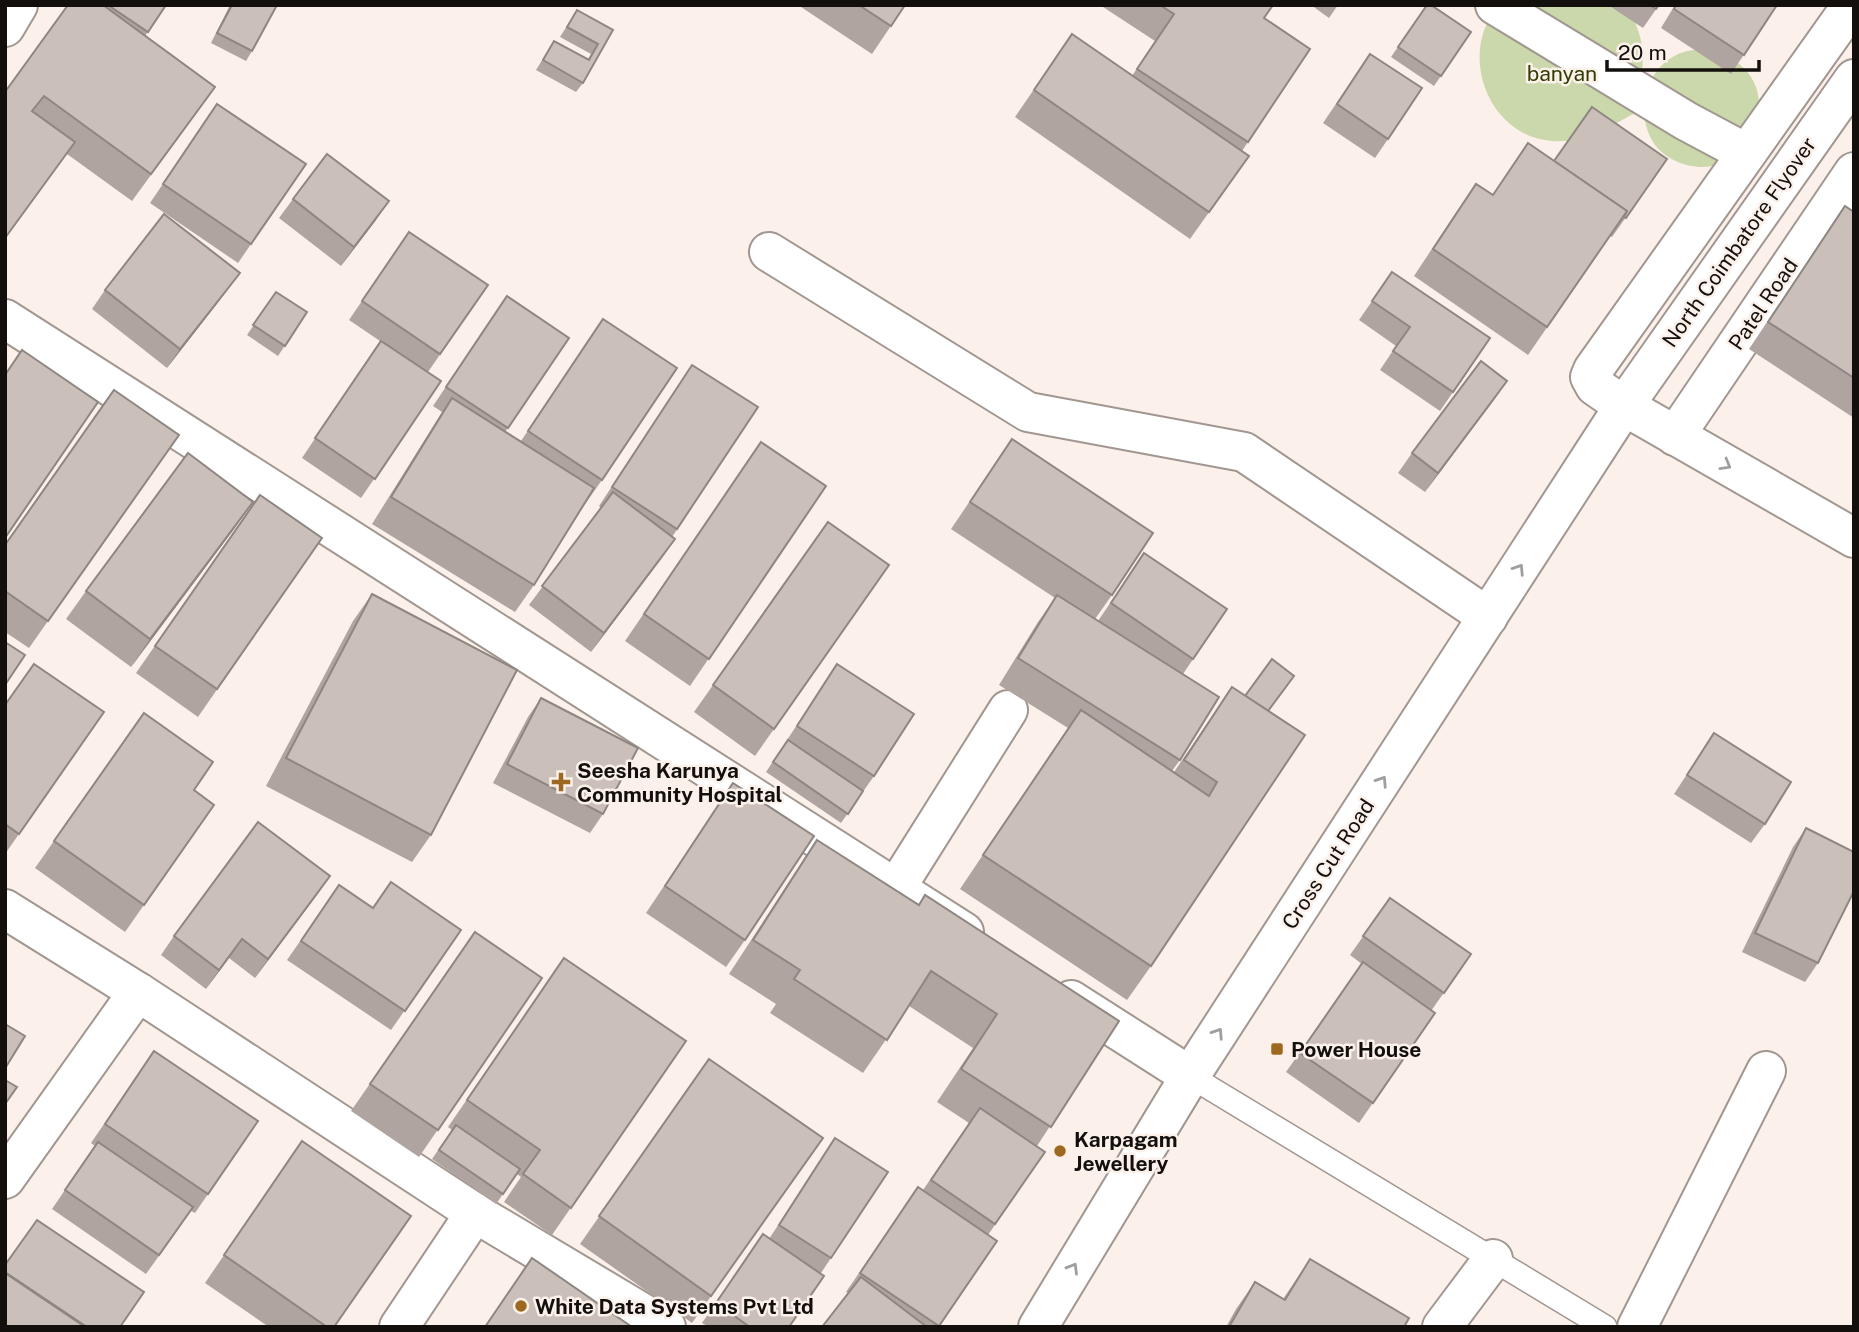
<svg xmlns="http://www.w3.org/2000/svg" width="1859" height="1332" viewBox="0 0 1859 1332" font-family="'Public Sans',sans-serif">
<rect width="100%" height="100%" fill="#fcf1ea"/>
<path fill="#cbd8ab" d="M1499 5H1626C1643 35 1646 51 1640 85L1646 90C1652 78 1657 68 1668 60 1703 34 1760 61 1759 105 1759 110 1760 116 1757 121 1754 127 1748 132 1744 138 1738 145 1731 158 1723 162 1702 174 1668 163 1655 145 1647 134 1645 121 1642 109 1614 124 1585 144 1552 141 1487 136 1457 52 1499 5Z"/>
<g fill="none" stroke-linecap="round" stroke-linejoin="round">
<defs>
<polyline id="lane" points="1190,1076 1605,1327"/>
<g id="street">
<polyline points="1495,5 1686,121 1746,153"/>
<polyline points="5,27 18,5"/>
<polyline points="769,252 1028,412 1244,452 1488,617"/>
<polyline points="5,319 964,932"/>
<polyline points="896,888 1008,710"/>
<polyline points="5,909 138,992 475,1213 666,1327"/>
<polyline points="1071,1000 1190,1076"/>
<polyline points="5,1179 138,992"/>
<polyline points="399,1327 475,1213"/>
<polyline points="1442,1327 1493,1259"/>
<polyline points="1637,1327 1766,1071"/>
</g>
<g id="secondary">
<polyline points="1624,406 1595,386 1590,377 1593,370 1852,5"/>
<polyline points="1675,436 1854,172"/>
</g>
<g id="primary">
<polyline points="1624,406 1854,538"/>
<polyline points="1038,1327 1190,1076 1624,406 1854,79"/>
</g>
</defs>
<use href="#lane" stroke="#a19790" stroke-width="26"/>
<use href="#street" stroke="#a19790" stroke-width="42"/>
<use href="#secondary" stroke="#a19790" stroke-width="42"/>
<use href="#primary" stroke="#a19790" stroke-width="42"/>
<use href="#lane" stroke="#fff" stroke-width="23"/>
<use href="#street" stroke="#fff" stroke-width="38"/>
<use href="#secondary" stroke="#fff" stroke-width="38"/>
<use href="#primary" stroke="#fff" stroke-width="38"/>
</g>
<g fill="#afa49f">
<polygon points="66,5 166,5 145,36 215,87 132,201 67,154 5,92 67,6"/>
<polygon points="230,5 277,5 252,51 246,61 211,43"/>
<polygon points="798,5 905,5 872,54"/>
<polygon points="1100,5 1273,5 1264,18 1310,49 1242,151 1249,156 1190,239 1015,117 1072,34 1132,76 1155,41"/>
<polygon points="1311,5 1338,5 1329,18"/>
<polygon points="1427,5 1471,32 1434,86 1391,57"/>
<polygon points="1608,5 1659,5 1643,28"/>
<polygon points="1675,5 1777,5 1731,74 1661,28"/>
<polygon points="577,10 613,30 583,83 576,92 536,70 554,41 588,59 591,54 560,37"/>
<polygon points="1370,54 1388,139 1375,158 1323,123"/>
<polygon points="217,104 306,164 238,263 150,203"/>
<polygon points="1667,159 1612,237 1610,236 1528,355 1414,276 1457,211 1492,195 1554,161"/>
<polygon points="293,199 376,220 341,266 279,218"/>
<polygon points="1845,206 1854,212 1854,418 1749,349"/>
<polygon points="409,232 488,285 428,372 441,381 361,498 302,458 380,341 349,320"/>
<polygon points="1392,272 1490,338 1440,411 1380,370 1396,346 1359,320"/>
<polygon points="105,290 226,292 167,368 92,309"/>
<polygon points="276,292 307,312 278,356 247,335"/>
<polygon points="494,315 569,338 505,432 521,441 603,319 602,480 583,507 534,585 515,612 372,524 442,412 433,406"/>
<polygon points="692,365 758,407 672,537 675,539 591,652 529,605 601,508 599,506"/>
<polygon points="1507,381 1425,492 1398,473 1412,453"/>
<polygon points="179,435 29,648 5,632 5,545"/>
<polygon points="1012,439 1112,595 1095,619 1098,621 1144,553 1227,609 1183,674 1180,760 1172,771 1174,772 1232,687 1245,696 1294,676 1268,711 1151,966 1127,1000 960,889 1068,728 999,685 1038,622 1055,598 951,529"/>
<polygon points="761,442 826,486 690,686 625,641"/>
<polygon points="260,495 322,538 198,717 136,673"/>
<polygon points="828,522 889,565 755,756 694,712"/>
<polygon points="234,529 131,667 66,619 86,591"/>
<polygon points="372,594 431,835 412,862 266,786 353,621"/>
<polygon points="837,664 874,776 841,823 766,772"/>
<polygon points="541,698 603,814 590,833 493,783 528,717"/>
<polygon points="5,705 104,712 5,854"/>
<polygon points="144,713 194,790 214,805 125,932 35,868"/>
<polygon points="1714,733 1765,824 1751,843 1674,794"/>
<polygon points="733,783 745,940 726,967 646,913"/>
<polygon points="1806,828 1818,963 1805,982 1742,952 1793,847"/>
<polygon points="817,840 918,905 925,895 1119,1021 1037,1146 1045,1152 988,1235 997,1241 938,1327 822,1327 848,1293 846,1292 918,1187 923,1190 969,1123 937,1102 973,1048 909,1006 863,1073 770,1013 776,1004 729,974 794,874"/>
<polygon points="330,876 255,978 229,958 206,989 161,955 174,936"/>
<polygon points="339,885 372,908 461,930 391,1030 287,960"/>
<polygon points="1390,898 1471,954 1431,1011 1435,1013 1359,1123 1286,1072 1362,964 1350,955"/>
<polygon points="475,932 542,978 419,1157 351,1111"/>
<polygon points="564,958 686,1041 552,1235 504,1202 521,1177 517,1174 496,1204 432,1159 452,1130 448,1127"/>
<polygon points="709,1059 823,1138 692,1323 580,1244"/>
<polygon points="141,1070 258,1121 195,1213 191,1211 146,1274 52,1209 95,1146 91,1143"/>
<polygon points="835,1138 831,1258 821,1273 789,1327 709,1327 702,1323 763,1234 769,1239"/>
<polygon points="302,1141 334,1327 269,1327 205,1283"/>
<polygon points="1310,1259 1404,1327 1226,1327 1236,1309 1255,1282 1283,1299"/>
</g>
<g fill="#8e8682">
<polygon points="389,201 376,220 341,266 354,247"/>
<polygon points="240,273 226,292 167,368 180,349"/>
<polygon points="1507,381 1494,400 1425,492 1438,473"/>
<polygon points="253,502 234,529 131,667 150,639"/>
<polygon points="675,539 662,558 591,652 604,633"/>
<polygon points="330,876 317,895 255,978 268,959"/>
<polygon points="242,939 229,958 206,989 219,970"/>
</g>
<g fill="#cbbfb9" stroke="#8e8682" stroke-width="2">
<polygon points="68,5 103,5 215,87 151,174 44,96 32,111 75,142 5,238 5,92"/>
<polygon points="108,5 166,5 148,32"/>
<polygon points="232,5 277,5 252,51 217,33"/>
<polygon points="859,5 905,5 891,26"/>
<polygon points="1160,5 1273,5 1264,18 1310,49 1248,142 1137,69 1174,14"/>
<polygon points="1427,5 1431,5 1471,32 1441,76 1398,47"/>
<polygon points="1650,5 1659,5 1656,9"/>
<polygon points="1676,5 1777,5 1744,55 1674,9"/>
<polygon points="577,10 613,30 583,83 543,60 554,41 589,60 598,44 567,27"/>
<polygon points="1072,34 1249,156 1209,212 1034,90"/>
<polygon points="1370,54 1422,88 1388,139 1337,104"/>
<polygon points="217,104 306,164 251,244 163,184"/>
<polygon points="1592,107 1667,159 1626,218 1624,217 1627,211 1554,161"/>
<polygon points="1528,143 1627,211 1547,327 1433,249 1476,184 1493,195"/>
<polygon points="327,154 389,201 354,247 293,199"/>
<polygon points="1845,206 1854,212 1854,378 1768,322"/>
<polygon points="164,214 240,273 180,349 105,290"/>
<polygon points="409,232 488,285 440,354 362,301"/>
<polygon points="1392,272 1490,338 1453,392 1393,351 1410,327 1372,301"/>
<polygon points="276,292 307,312 285,346 253,325"/>
<polygon points="507,296 569,338 508,428 446,387"/>
<polygon points="603,319 677,368 602,480 528,431"/>
<polygon points="381,341 441,381 375,479 315,438"/>
<polygon points="22,350 98,402 5,538 5,375"/>
<polygon points="1481,361 1507,381 1438,473 1412,453"/>
<polygon points="692,365 758,407 677,529 612,487"/>
<polygon points="114,390 179,435 48,621 5,591 5,545"/>
<polygon points="452,398 594,488 534,585 391,497"/>
<polygon points="1012,439 1153,533 1112,595 970,502"/>
<polygon points="761,442 826,486 709,659 644,614"/>
<polygon points="188,453 253,502 150,639 86,591"/>
<polygon points="613,492 675,539 604,633 542,586"/>
<polygon points="260,495 322,538 217,689 155,646"/>
<polygon points="828,522 889,565 774,729 713,685"/>
<polygon points="1144,553 1227,609 1193,659 1111,603"/>
<polygon points="372,594 517,670 431,835 286,758"/>
<polygon points="1057,595 1219,697 1180,760 1018,658"/>
<polygon points="5,642 25,655 5,685"/>
<polygon points="1272,659 1294,676 1268,711 1245,696"/>
<polygon points="34,664 104,712 19,834 5,824 5,705"/>
<polygon points="837,664 914,714 874,776 797,726"/>
<polygon points="1232,687 1305,735 1151,966 983,855 1081,710 1209,796 1217,782 1184,760"/>
<polygon points="541,698 638,748 603,814 507,764"/>
<polygon points="144,713 213,762 194,790 214,805 144,905 54,841"/>
<polygon points="1714,733 1791,782 1765,824 1687,775"/>
<polygon points="788,740 863,791 848,814 773,762"/>
<polygon points="733,783 814,836 745,940 665,886"/>
<polygon points="258,822 330,876 268,959 242,939 219,970 174,936"/>
<polygon points="1806,828 1854,852 1854,891 1818,963 1755,933"/>
<polygon points="817,840 919,905 925,895 1119,1021 1051,1127 961,1069 997,1014 931,971 887,1040 794,979 800,970 753,940"/>
<polygon points="391,882 461,930 405,1011 301,941 339,885 373,908"/>
<polygon points="1390,898 1471,954 1444,993 1363,936"/>
<polygon points="475,932 542,978 438,1130 370,1084"/>
<polygon points="564,958 686,1041 571,1208 523,1174 540,1150 467,1100"/>
<polygon points="1363,962 1435,1013 1373,1103 1300,1053"/>
<polygon points="5,1024 25,1036 6,1067 5,1066"/>
<polygon points="154,1051 258,1121 208,1194 105,1124"/>
<polygon points="709,1059 823,1138 711,1296 599,1216"/>
<polygon points="5,1080 17,1087 5,1104"/>
<polygon points="980,1108 1045,1152 995,1224 931,1180"/>
<polygon points="456,1125 520,1169 503,1194 439,1150"/>
<polygon points="835,1138 888,1172 831,1258 779,1225"/>
<polygon points="302,1141 411,1216 334,1327 327,1327 224,1255"/>
<polygon points="98,1142 193,1207 159,1255 65,1190"/>
<polygon points="918,1187 997,1241 939,1326 860,1273"/>
<polygon points="37,1220 144,1292 120,1327 87,1327 5,1272 5,1265"/>
<polygon points="763,1234 824,1276 789,1327 750,1327 716,1303"/>
<polygon points="532,1258 632,1327 485,1327"/>
<polygon points="1310,1259 1409,1318 1404,1327 1229,1327 1255,1282 1285,1300"/>
<polygon points="5,1273 85,1327 5,1327"/>
<polygon points="861,1277 927,1327 822,1327"/>
</g>
<defs><path id="oneway-chevron" d="M-2-3.5L2.5 0L-2 3.5" fill="none" stroke-width="1.6" stroke-linecap="round" stroke-linejoin="round" transform="scale(1.75)"/></defs>
<g stroke="#a09f9e">
<use href="#oneway-chevron" transform="translate(1726 465) rotate(30)"/>
<use href="#oneway-chevron" transform="translate(1519 569) rotate(-57)"/>
<use href="#oneway-chevron" transform="translate(1382 781) rotate(-57)"/>
<use href="#oneway-chevron" transform="translate(1218 1033) rotate(-57)"/>
<use href="#oneway-chevron" transform="translate(1073 1268) rotate(-59)"/>
</g>
<g fill="#9d6820" stroke="#fcf1ea" stroke-width="2.5">
<path d="M557.5 771.5h7v7h7v7h-7v7h-7v-7h-7v-7h7z"/>
<rect x="1270" y="1042" width="14" height="14" rx="3.5"/>
<circle cx="1060" cy="1151" r="7"/>
<circle cx="521" cy="1306" r="7"/>
</g>
<g text-anchor="middle" dominant-baseline="central" stroke-width="5" stroke-linejoin="round" paint-order="stroke">
<g font-size="21" fill="#313c02" stroke="#fcf1ea">
<text x="1562" y="73">banyan</text>
</g>
<g font-size="21" fill="#120f0c" stroke="#fcf1ea">
<text transform="translate(1739 242) rotate(-55)">North Coimbatore Flyover</text>
<text transform="translate(1763 304) rotate(-56)">Patel Road</text>
<text transform="translate(1328 864) rotate(-57)">Cross Cut Road</text>
</g>
<g font-size="21" font-weight="bold" fill="#120f0c" stroke="#fcf1ea" text-anchor="start">
<text x="577" y="770">Seesha Karunya<tspan x="577" dy="24">Community Hospital</tspan></text>
<text x="1291" y="1049">Power House</text>
<text x="1074" y="1139">Karpagam<tspan x="1074" dy="24">Jewellery</tspan></text>
<text x="535" y="1306">White Data Systems Pvt Ltd</text>
</g>
</g>
<rect width="1859" height="1332" fill="none" stroke="#120f0c" stroke-width="14"/>
<path d="M1607 60v10h152v-10" fill="none" stroke="#120f0c" stroke-width="3.5"/>
<text x="1618" y="60" font-size="21" fill="#120f0c" stroke="#fcf1ea" stroke-width="5" paint-order="stroke">20 m</text>
</svg>
